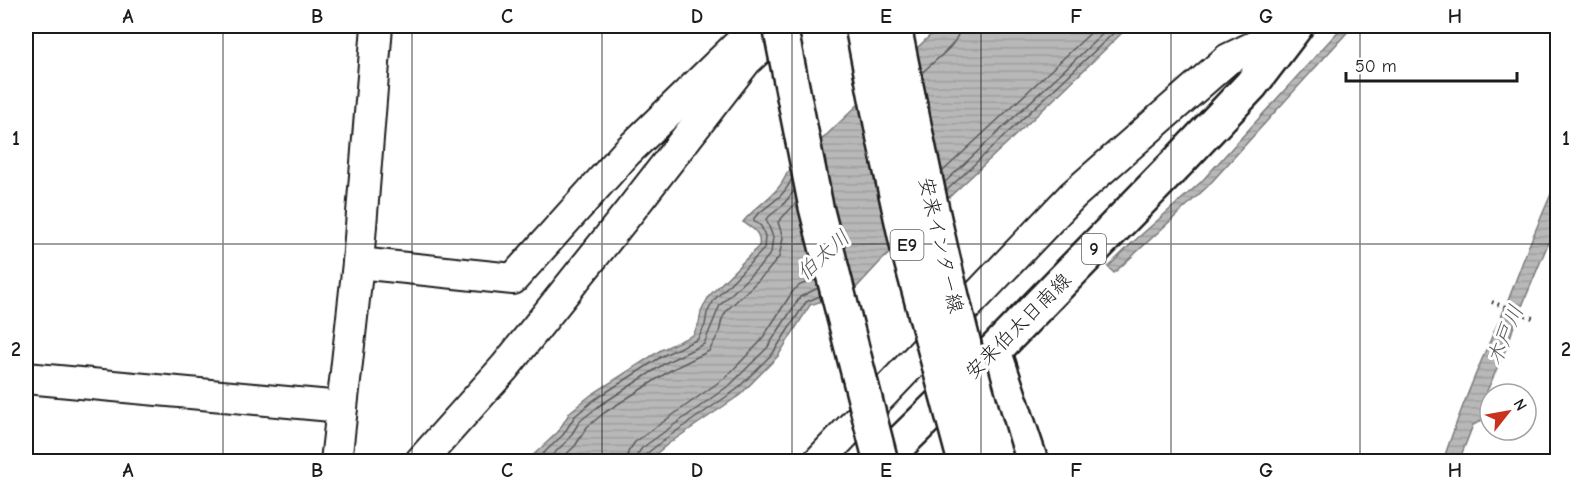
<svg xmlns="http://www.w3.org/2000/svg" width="1583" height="487" viewBox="0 0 1583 487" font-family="'Comic Neue','Klee One',sans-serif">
<defs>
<pattern id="water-rules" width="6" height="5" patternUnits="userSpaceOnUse" patternTransform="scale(1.5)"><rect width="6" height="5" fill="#b8b8b8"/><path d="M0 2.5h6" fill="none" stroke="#9e9e9e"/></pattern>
</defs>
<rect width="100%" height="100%" fill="#fff"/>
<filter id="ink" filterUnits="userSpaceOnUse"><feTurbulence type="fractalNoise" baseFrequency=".0167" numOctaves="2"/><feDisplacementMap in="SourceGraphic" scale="12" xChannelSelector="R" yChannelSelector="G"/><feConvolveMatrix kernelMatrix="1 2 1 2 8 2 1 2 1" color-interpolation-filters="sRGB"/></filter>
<g filter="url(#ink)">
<g fill="url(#water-rules)" stroke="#7a7a7a" stroke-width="1.5">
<path d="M940 26H1129L1053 100 880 262 854 290 810 305 778 356 740 395 668 444 647 461 526 462 558 432 570 412 591 395 661 350 693 335 699 323 701 312 709 296 759 246C761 233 754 229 743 222 757 204 778 196 787 173Z"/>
<polygon points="1343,26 1353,26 1207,187 1114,273 1108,267 1132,243 1201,182"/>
<polygon points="1557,180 1557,222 1520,311 1506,306 1528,248"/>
<path d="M1505 308 1518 313 1508 344 1483 400 1486 409 1481 421 1473 425 1459 461H1443C1460 410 1482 357 1505 308Z"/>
</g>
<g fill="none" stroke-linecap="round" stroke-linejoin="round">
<g stroke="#5a5a5a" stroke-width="1.5">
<path d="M922 73C935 59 959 46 960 26"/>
<polyline points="942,172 1098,26"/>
<polyline points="944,183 1111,26"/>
<polyline points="946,191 1121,26"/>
<path d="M534 462 563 435 575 416 594 400 664 355 698 339 705 325 707 313 714 300 764 249 765 236 761 226 754 221V218C768 203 783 200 792 178"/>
<polyline points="545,462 568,440 580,421 599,406 667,362 704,344 720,305 760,266 771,253 773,237 766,219 782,206 794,191"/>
<polyline points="558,462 575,446 587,427 604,413 671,370 709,351 719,333 722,319 727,310 766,273 779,257 783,238 778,222 797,202"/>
<polyline points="627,462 628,452 635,442 726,377 760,342 793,291 800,285 816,280"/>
<polyline points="636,462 637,455 642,448 731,384 767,348 800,297 818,288"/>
<polyline points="644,462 645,455 665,439 736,390 773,353 806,302 820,296"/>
</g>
<defs>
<g id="minor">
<polyline points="358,263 513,279 627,152 750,33 748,26"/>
<polyline points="26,378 342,407"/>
<polyline points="336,462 358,263 377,26"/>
<polyline points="420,462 505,367 629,212 746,61 784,26"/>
<polyline points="818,462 1073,195 1228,59 1295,27"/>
</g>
<g id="major">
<polyline points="994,351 1031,462"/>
<polyline points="881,462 994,351 1180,160 1251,85 1296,26"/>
</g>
</defs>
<use href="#minor" stroke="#1c1c1c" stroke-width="34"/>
<use href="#major" stroke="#1c1c1c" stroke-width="38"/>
<polyline stroke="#1c1c1c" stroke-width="4" stroke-dasharray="1.5 4.5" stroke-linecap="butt" points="1492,302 1535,319"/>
<use href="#minor" stroke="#fff" stroke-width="30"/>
<use href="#major" stroke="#fff" stroke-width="33"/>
<defs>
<g id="major-bridge">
<polyline points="780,26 816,207 881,462"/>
<path d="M894 26C923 172 953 319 997 462"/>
</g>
<polyline id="highway-bridge" points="862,26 884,139 908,249 965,462"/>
</defs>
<use href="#major-bridge" stroke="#1c1c1c" stroke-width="38" stroke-linecap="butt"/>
<use href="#highway-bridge" stroke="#1c1c1c" stroke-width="38" stroke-linecap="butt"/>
<use href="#major-bridge" stroke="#fff" stroke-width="33"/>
<use href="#highway-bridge" stroke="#fff" stroke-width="33"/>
</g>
</g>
<path fill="none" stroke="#1c1c1c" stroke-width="1.5" stroke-opacity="0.55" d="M223 26V462M412 26V462M602 26V462M792 26V462M981 26V462M1171 26V462M1360 26V462M26 244H1558"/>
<g text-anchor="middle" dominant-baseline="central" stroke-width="6" stroke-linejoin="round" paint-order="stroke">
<g fill="#fff" stroke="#606060" stroke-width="1.5">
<rect x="890.5" y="230" width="33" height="30" rx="4.5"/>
<rect x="1082" y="234" width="24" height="30" rx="4.5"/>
</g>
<g font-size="18" font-weight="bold" fill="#1c1c1c">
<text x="907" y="245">E9</text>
<text x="1094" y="249">9</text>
</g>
<g font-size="20" fill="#1c1c1c" stroke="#fff">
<text transform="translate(941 245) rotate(77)">安来インター線</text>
<text transform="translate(1018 326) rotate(-45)">安来伯太日南線</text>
</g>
<g font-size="21" font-style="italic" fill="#5a5a5a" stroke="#fff">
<text transform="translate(823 255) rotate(-42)">伯太川</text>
<text transform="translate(1505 335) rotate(-67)">木戸川</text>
</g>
</g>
<rect width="1583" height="487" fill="none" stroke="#fff" stroke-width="66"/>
<g transform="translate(1508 412) rotate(59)"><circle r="28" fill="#ffffff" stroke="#a4a4a4" stroke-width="1.5"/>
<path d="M0-4.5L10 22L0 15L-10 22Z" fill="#c8321e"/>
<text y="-9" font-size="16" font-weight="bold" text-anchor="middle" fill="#1c1c1c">N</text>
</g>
<path d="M1346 72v9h171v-9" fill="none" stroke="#1c1c1c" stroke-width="3"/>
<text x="1355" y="72" font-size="18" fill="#1c1c1c" stroke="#ffffff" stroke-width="4.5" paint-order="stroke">50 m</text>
<rect x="33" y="33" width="1517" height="421" fill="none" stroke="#1c1c1c" stroke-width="2"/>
<g font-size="20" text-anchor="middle" font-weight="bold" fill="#1c1c1c">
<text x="128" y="23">A</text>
<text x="317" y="23">B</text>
<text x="507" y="23">C</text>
<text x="697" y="23">D</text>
<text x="886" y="23">E</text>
<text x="1076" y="23">F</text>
<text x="1266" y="23">G</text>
<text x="1455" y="23">H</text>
<text x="16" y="145">1</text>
<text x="1566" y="145">1</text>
<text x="16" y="356">2</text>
<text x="1566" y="356">2</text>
<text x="128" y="477">A</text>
<text x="317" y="477">B</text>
<text x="507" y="477">C</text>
<text x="697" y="477">D</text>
<text x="886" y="477">E</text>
<text x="1076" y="477">F</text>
<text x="1266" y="477">G</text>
<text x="1455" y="477">H</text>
</g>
</svg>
